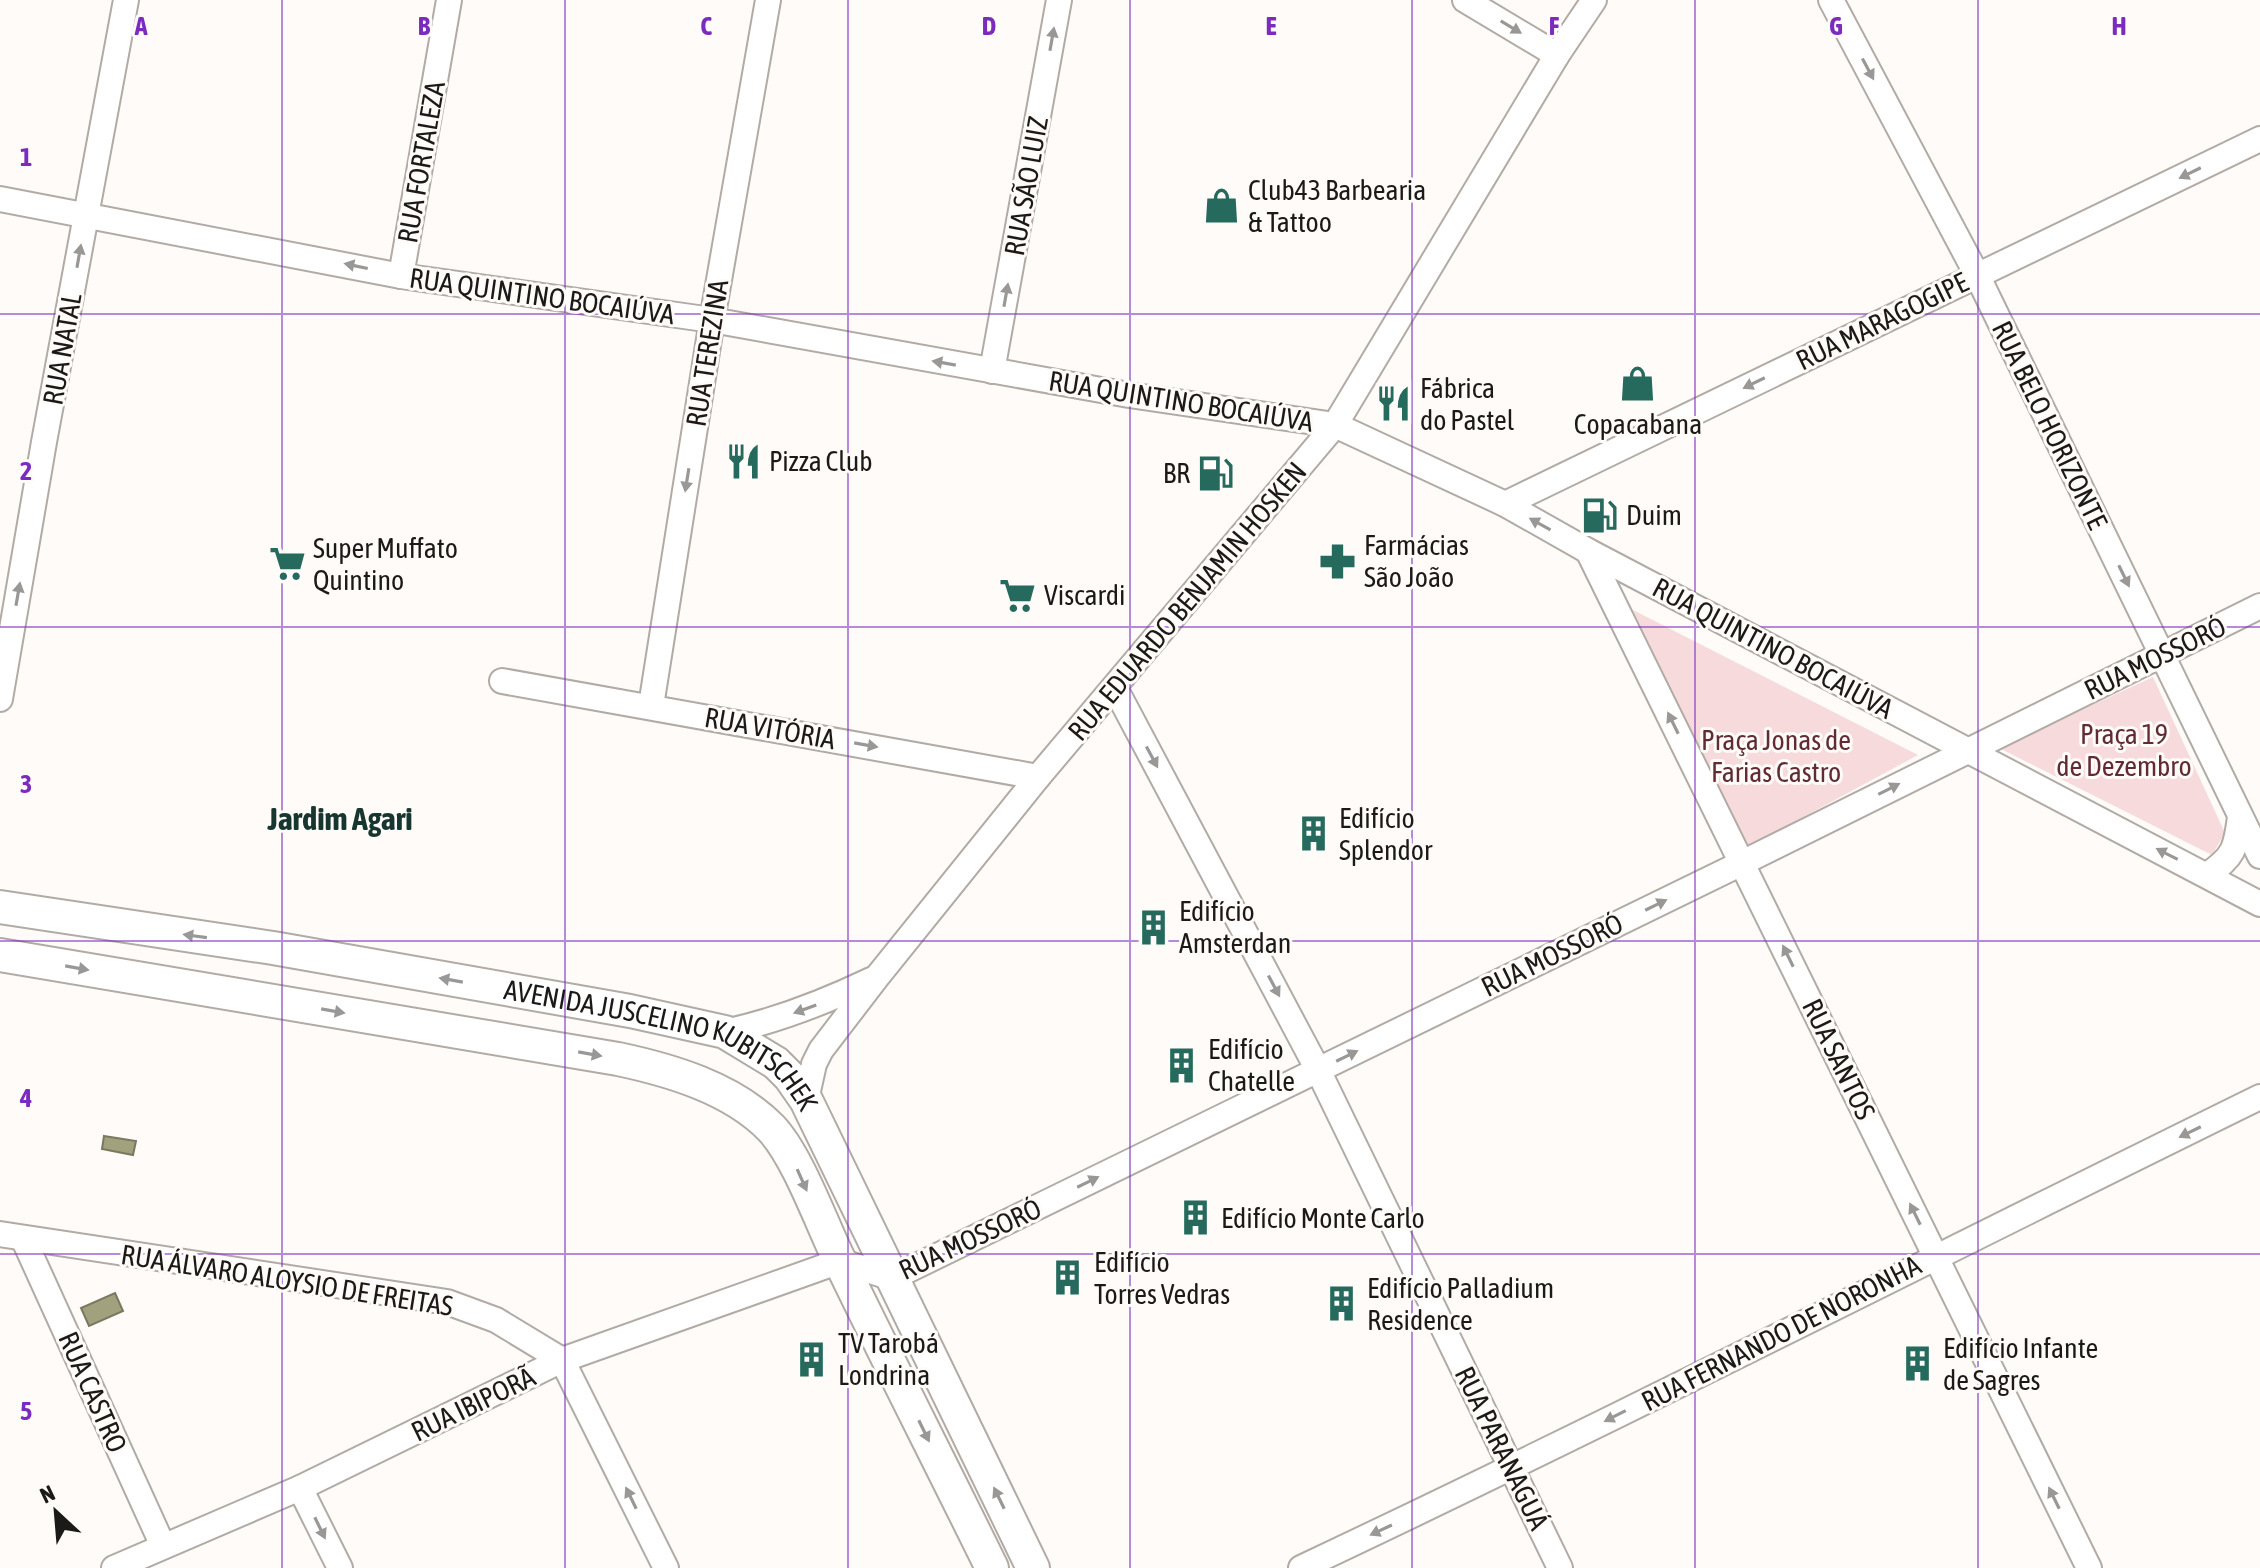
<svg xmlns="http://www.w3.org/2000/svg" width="2260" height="1568" viewBox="0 0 2260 1568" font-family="'Asap Condensed',sans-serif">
<rect width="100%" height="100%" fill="#fefbf8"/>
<g fill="#f7dadc">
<polygon points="1633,610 1918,755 1748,847"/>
<polygon points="2153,677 2225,833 2212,855 1999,748"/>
</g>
<g fill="#a2a17e" stroke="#7a785f" stroke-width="2">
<polygon points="104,1136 136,1141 133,1155 102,1149"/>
<polygon points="115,1293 123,1311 89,1326 81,1308"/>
</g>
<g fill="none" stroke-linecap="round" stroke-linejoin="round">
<defs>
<g id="minor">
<polyline points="1465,0 1557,55"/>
<polyline points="1831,0 1977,275 2260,856"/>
<polyline points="0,199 401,276 712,320 1129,395 1335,425 1505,504 1588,551 2260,904"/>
<polyline points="401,276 449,0"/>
<polyline points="992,371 1059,0"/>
<polyline points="1505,504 2260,139"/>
<polyline points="1588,551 2089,1568"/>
<polyline points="502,681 1038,777"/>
<polyline points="1115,688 1318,1070 1560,1568"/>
<polyline points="0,699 44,442 126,0"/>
<polyline points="651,706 712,320 768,0"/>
<path d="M2207 875C2234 857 2236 848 2240 817"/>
<path d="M725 1032C776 1021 823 1003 871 980"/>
<polyline points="806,1100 814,1064 821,1050 877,977 1038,777 1335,425 1557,55 1594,0"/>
<polyline points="0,1234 447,1302 496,1320 562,1360"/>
<polyline points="23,1238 163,1546"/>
<polyline points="562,1360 666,1568"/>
<polyline points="300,1488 340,1568"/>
<polyline points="114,1568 300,1488 562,1360 840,1261 892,1278 1742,863 2260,606"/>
<path d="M1301 1568C1623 1416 1940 1254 2260 1097"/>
</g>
<g id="major">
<path id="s1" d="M0 907 273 948 630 1011 725 1032 776 1063 790 1077 806 1100 1033 1568"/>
<path d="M0 955 618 1059C670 1070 732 1088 771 1128 797 1155 821 1222 838 1257 888 1361 941 1464 992 1568"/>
</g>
</defs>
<use href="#minor" stroke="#b2aba5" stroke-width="28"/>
<use href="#major" stroke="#b2aba5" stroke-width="36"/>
<use href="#minor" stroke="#fff" stroke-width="24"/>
<use href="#major" stroke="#fff" stroke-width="32"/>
</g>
<defs><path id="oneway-solid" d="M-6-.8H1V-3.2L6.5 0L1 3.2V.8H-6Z" transform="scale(2)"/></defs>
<g fill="#999897">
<use href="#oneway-solid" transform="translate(1511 27) rotate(31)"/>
<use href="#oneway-solid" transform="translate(1052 39) rotate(-80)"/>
<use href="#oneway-solid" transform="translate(1868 69) rotate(62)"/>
<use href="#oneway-solid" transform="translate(2190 173) rotate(154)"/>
<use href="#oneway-solid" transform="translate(79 256) rotate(-80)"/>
<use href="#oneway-solid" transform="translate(356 266) rotate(-168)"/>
<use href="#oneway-solid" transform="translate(1006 295) rotate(-80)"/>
<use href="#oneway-solid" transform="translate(944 363) rotate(-170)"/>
<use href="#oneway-solid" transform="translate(1754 383) rotate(154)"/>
<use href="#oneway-solid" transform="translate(687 480) rotate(99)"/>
<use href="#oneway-solid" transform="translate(1540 524) rotate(-151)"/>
<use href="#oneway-solid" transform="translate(2124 576) rotate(64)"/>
<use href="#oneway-solid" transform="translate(18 594) rotate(-80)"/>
<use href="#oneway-solid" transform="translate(1673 723) rotate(-116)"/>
<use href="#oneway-solid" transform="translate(866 745) rotate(10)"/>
<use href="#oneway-solid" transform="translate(1152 757) rotate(62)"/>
<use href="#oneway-solid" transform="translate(1889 789) rotate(-27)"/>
<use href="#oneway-solid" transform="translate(2167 854) rotate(-153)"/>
<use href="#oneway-solid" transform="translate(1656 905) rotate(-26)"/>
<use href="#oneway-solid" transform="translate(195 936) rotate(-172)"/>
<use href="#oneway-solid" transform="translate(1788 956) rotate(-116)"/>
<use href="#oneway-solid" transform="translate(77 968) rotate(10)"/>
<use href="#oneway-solid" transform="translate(451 980) rotate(-170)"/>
<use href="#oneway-solid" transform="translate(1274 986) rotate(62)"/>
<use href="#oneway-solid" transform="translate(805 1009) rotate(160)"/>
<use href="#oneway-solid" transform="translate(333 1011) rotate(10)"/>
<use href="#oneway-solid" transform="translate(590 1054) rotate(10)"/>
<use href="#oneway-solid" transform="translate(1347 1056) rotate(-26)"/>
<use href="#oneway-solid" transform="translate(2190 1132) rotate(154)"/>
<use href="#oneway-solid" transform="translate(802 1180) rotate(66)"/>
<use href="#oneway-solid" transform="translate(1088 1182) rotate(-26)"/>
<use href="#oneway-solid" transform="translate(1915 1214) rotate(-116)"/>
<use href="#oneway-solid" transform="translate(1615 1416) rotate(153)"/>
<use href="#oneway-solid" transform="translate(924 1431) rotate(64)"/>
<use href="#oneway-solid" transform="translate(631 1498) rotate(-116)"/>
<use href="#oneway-solid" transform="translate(999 1498) rotate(-116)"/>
<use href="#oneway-solid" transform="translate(2054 1498) rotate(-116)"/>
<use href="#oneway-solid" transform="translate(320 1528) rotate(64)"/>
<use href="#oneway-solid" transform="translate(1381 1530) rotate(155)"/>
</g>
<path fill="none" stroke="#7b2cbf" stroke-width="2" stroke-opacity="0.55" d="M282 0V1568M565 0V1568M848 0V1568M1130 0V1568M1412 0V1568M1695 0V1568M1978 0V1568M0 314H2260M0 627H2260M0 941H2260M0 1254H2260"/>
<defs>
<symbol id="shop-bare" viewBox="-9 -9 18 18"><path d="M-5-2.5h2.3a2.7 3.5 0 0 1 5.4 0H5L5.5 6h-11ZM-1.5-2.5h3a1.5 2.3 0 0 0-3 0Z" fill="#256a5c" stroke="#fefbf8" stroke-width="2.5" paint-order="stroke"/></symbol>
<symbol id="restaurant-bare" viewBox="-9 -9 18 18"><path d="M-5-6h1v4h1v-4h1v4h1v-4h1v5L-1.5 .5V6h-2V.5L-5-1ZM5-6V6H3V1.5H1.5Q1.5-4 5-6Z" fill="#256a5c" stroke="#fefbf8" stroke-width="2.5" paint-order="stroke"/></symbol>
<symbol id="fuel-bare" viewBox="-9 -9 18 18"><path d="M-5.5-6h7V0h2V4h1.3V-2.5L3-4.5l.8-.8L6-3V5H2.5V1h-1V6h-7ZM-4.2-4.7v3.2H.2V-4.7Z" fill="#256a5c" stroke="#fefbf8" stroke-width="2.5" paint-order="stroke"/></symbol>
<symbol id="pharmacy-bare" viewBox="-9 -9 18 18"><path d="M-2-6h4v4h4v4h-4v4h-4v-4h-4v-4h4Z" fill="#256a5c" stroke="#fefbf8" stroke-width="2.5" paint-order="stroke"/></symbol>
<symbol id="supermarket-bare" viewBox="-9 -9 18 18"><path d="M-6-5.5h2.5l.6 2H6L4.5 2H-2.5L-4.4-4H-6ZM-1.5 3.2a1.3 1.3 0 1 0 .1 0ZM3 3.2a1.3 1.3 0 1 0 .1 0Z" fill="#256a5c" stroke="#fefbf8" stroke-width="2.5" paint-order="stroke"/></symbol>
<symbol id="building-bare" viewBox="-9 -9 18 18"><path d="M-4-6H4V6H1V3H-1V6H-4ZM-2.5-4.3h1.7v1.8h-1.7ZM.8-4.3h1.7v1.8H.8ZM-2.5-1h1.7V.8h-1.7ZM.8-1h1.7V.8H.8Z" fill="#256a5c" stroke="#fefbf8" stroke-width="2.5" paint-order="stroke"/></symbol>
</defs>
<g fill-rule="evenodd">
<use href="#shop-bare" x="1196" y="180" width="51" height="51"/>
<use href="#shop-bare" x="1612" y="358" width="51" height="51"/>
<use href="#restaurant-bare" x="1368" y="378" width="51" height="51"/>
<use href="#restaurant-bare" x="718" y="436" width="51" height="51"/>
<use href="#fuel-bare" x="1190" y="448" width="51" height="51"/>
<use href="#fuel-bare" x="1574" y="490" width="51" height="51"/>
<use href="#pharmacy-bare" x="1312" y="536" width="51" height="51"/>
<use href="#supermarket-bare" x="262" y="538" width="51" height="51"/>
<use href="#supermarket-bare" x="992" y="570" width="51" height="51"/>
<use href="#building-bare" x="1288" y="808" width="51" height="51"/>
<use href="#building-bare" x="1128" y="902" width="51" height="51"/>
<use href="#building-bare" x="1156" y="1040" width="51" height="51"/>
<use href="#building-bare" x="1170" y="1192" width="51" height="51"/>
<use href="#building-bare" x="1042" y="1252" width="51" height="51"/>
<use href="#building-bare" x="1316" y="1278" width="51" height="51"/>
<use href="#building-bare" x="786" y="1334" width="51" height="51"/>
<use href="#building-bare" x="1892" y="1338" width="51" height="51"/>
</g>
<g text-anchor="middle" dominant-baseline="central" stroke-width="6" stroke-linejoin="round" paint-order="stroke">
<g font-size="28" fill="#1c1a18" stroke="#fefbf8">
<text transform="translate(421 162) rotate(-80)">RUA FORTALEZA</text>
<text transform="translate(1026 186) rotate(-80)">RUA SÃO LUIZ</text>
<text transform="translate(542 296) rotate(8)">RUA QUINTINO BOCAIÚVA</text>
<text transform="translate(1882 321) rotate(-26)">RUA MARAGOGIPE</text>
<text transform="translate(62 349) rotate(-80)">RUA NATAL</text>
<text transform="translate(707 353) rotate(-81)">RUA TEREZINA</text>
<text transform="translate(1181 401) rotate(9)">RUA QUINTINO BOCAIÚVA</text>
<text transform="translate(2050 425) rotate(64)">RUA BELO HORIZONTE</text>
<text transform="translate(1187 601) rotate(-50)">RUA EDUARDO BENJAMIN HOSKEN</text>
<text transform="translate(1773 648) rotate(28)">RUA QUINTINO BOCAIÚVA</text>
<text transform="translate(2155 658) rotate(-26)">RUA MOSSORÓ</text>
<text transform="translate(770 728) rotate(10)">RUA VITÓRIA</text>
<text transform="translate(1552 955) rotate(-26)">RUA MOSSORÓ</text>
<text stroke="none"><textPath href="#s1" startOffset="682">AVENIDA JUSCELINO KUBITSCHEK</textPath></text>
<text transform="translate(1839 1059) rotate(64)">RUA SANTOS</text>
<text transform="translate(970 1239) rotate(-25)">RUA MOSSORÓ</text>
<text transform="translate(287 1280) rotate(9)">RUA ÁLVARO ALOYSIO DE FREITAS</text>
<text transform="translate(1781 1333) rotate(-27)">RUA FERNANDO DE NORONHA</text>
<text transform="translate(93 1392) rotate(66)">RUA CASTRO</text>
<text transform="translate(473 1404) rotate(-26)">RUA IBIPORÃ</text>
<text transform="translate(1502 1448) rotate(64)">RUA PARANAGUÁ</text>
</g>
<g font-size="28" fill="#1c1a18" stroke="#fefbf8" text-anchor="start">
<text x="1248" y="190">Club43 Barbearia<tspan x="1248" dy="32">&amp; Tattoo</tspan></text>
<text x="1420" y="388">Fábrica<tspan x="1420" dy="32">do Pastel</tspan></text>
<text x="1638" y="424" text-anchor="middle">Copacabana</text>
<text x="769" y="461">Pizza Club</text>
<text x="1190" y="473" text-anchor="end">BR</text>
<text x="1626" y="515">Duim</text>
<text x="1364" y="545">Farmácias<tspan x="1364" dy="32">São João</tspan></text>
<text x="313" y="548">Super Muffato<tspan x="313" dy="32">Quintino</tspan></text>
<text x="1044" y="595">Viscardi</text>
<text x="1339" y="818">Edifício<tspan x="1339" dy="32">Splendor</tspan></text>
<text x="1179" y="911">Edifício<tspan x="1179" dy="32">Amsterdan</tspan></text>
<text x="1208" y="1049">Edifício<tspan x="1208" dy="32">Chatelle</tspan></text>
<text x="1221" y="1218">Edifício Monte Carlo</text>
<text x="1094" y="1262">Edifício<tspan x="1094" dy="32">Torres Vedras</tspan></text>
<text x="1367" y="1288">Edifício Palladium<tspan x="1367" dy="32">Residence</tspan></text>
<text x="838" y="1343">TV Tarobá<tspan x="838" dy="32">Londrina</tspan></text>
<text x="1943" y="1348">Edifício Infante<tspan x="1943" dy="32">de Sagres</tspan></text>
</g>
<g font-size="28" fill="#612b33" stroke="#fefbf8">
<text x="2124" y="734">Praça 19<tspan x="2124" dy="32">de Dezembro</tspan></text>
<text x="1776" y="740">Praça Jonas de<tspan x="1776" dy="32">Farias Castro</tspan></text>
</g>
<g font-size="32" font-weight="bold" fill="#16362f" stroke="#fefbf8">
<text x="340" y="818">Jardim Agari</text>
</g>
</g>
<g font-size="26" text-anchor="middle" font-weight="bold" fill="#7b2cbf" stroke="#fefbf8" stroke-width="6" stroke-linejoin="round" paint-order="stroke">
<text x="141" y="35">A</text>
<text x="424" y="35">B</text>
<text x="706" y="35">C</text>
<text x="989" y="35">D</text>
<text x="1271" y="35">E</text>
<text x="1554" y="35">F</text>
<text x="1836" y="35">G</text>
<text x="2119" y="35">H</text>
<text x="26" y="166">1</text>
<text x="26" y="480">2</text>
<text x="26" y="793">3</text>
<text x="26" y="1107">4</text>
<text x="26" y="1420">5</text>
</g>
<g transform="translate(56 1512) rotate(334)" stroke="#fefbf8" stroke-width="6" paint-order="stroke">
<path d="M0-6L14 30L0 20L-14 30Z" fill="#1c1a18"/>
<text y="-12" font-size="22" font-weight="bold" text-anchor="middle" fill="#1c1a18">N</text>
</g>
</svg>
